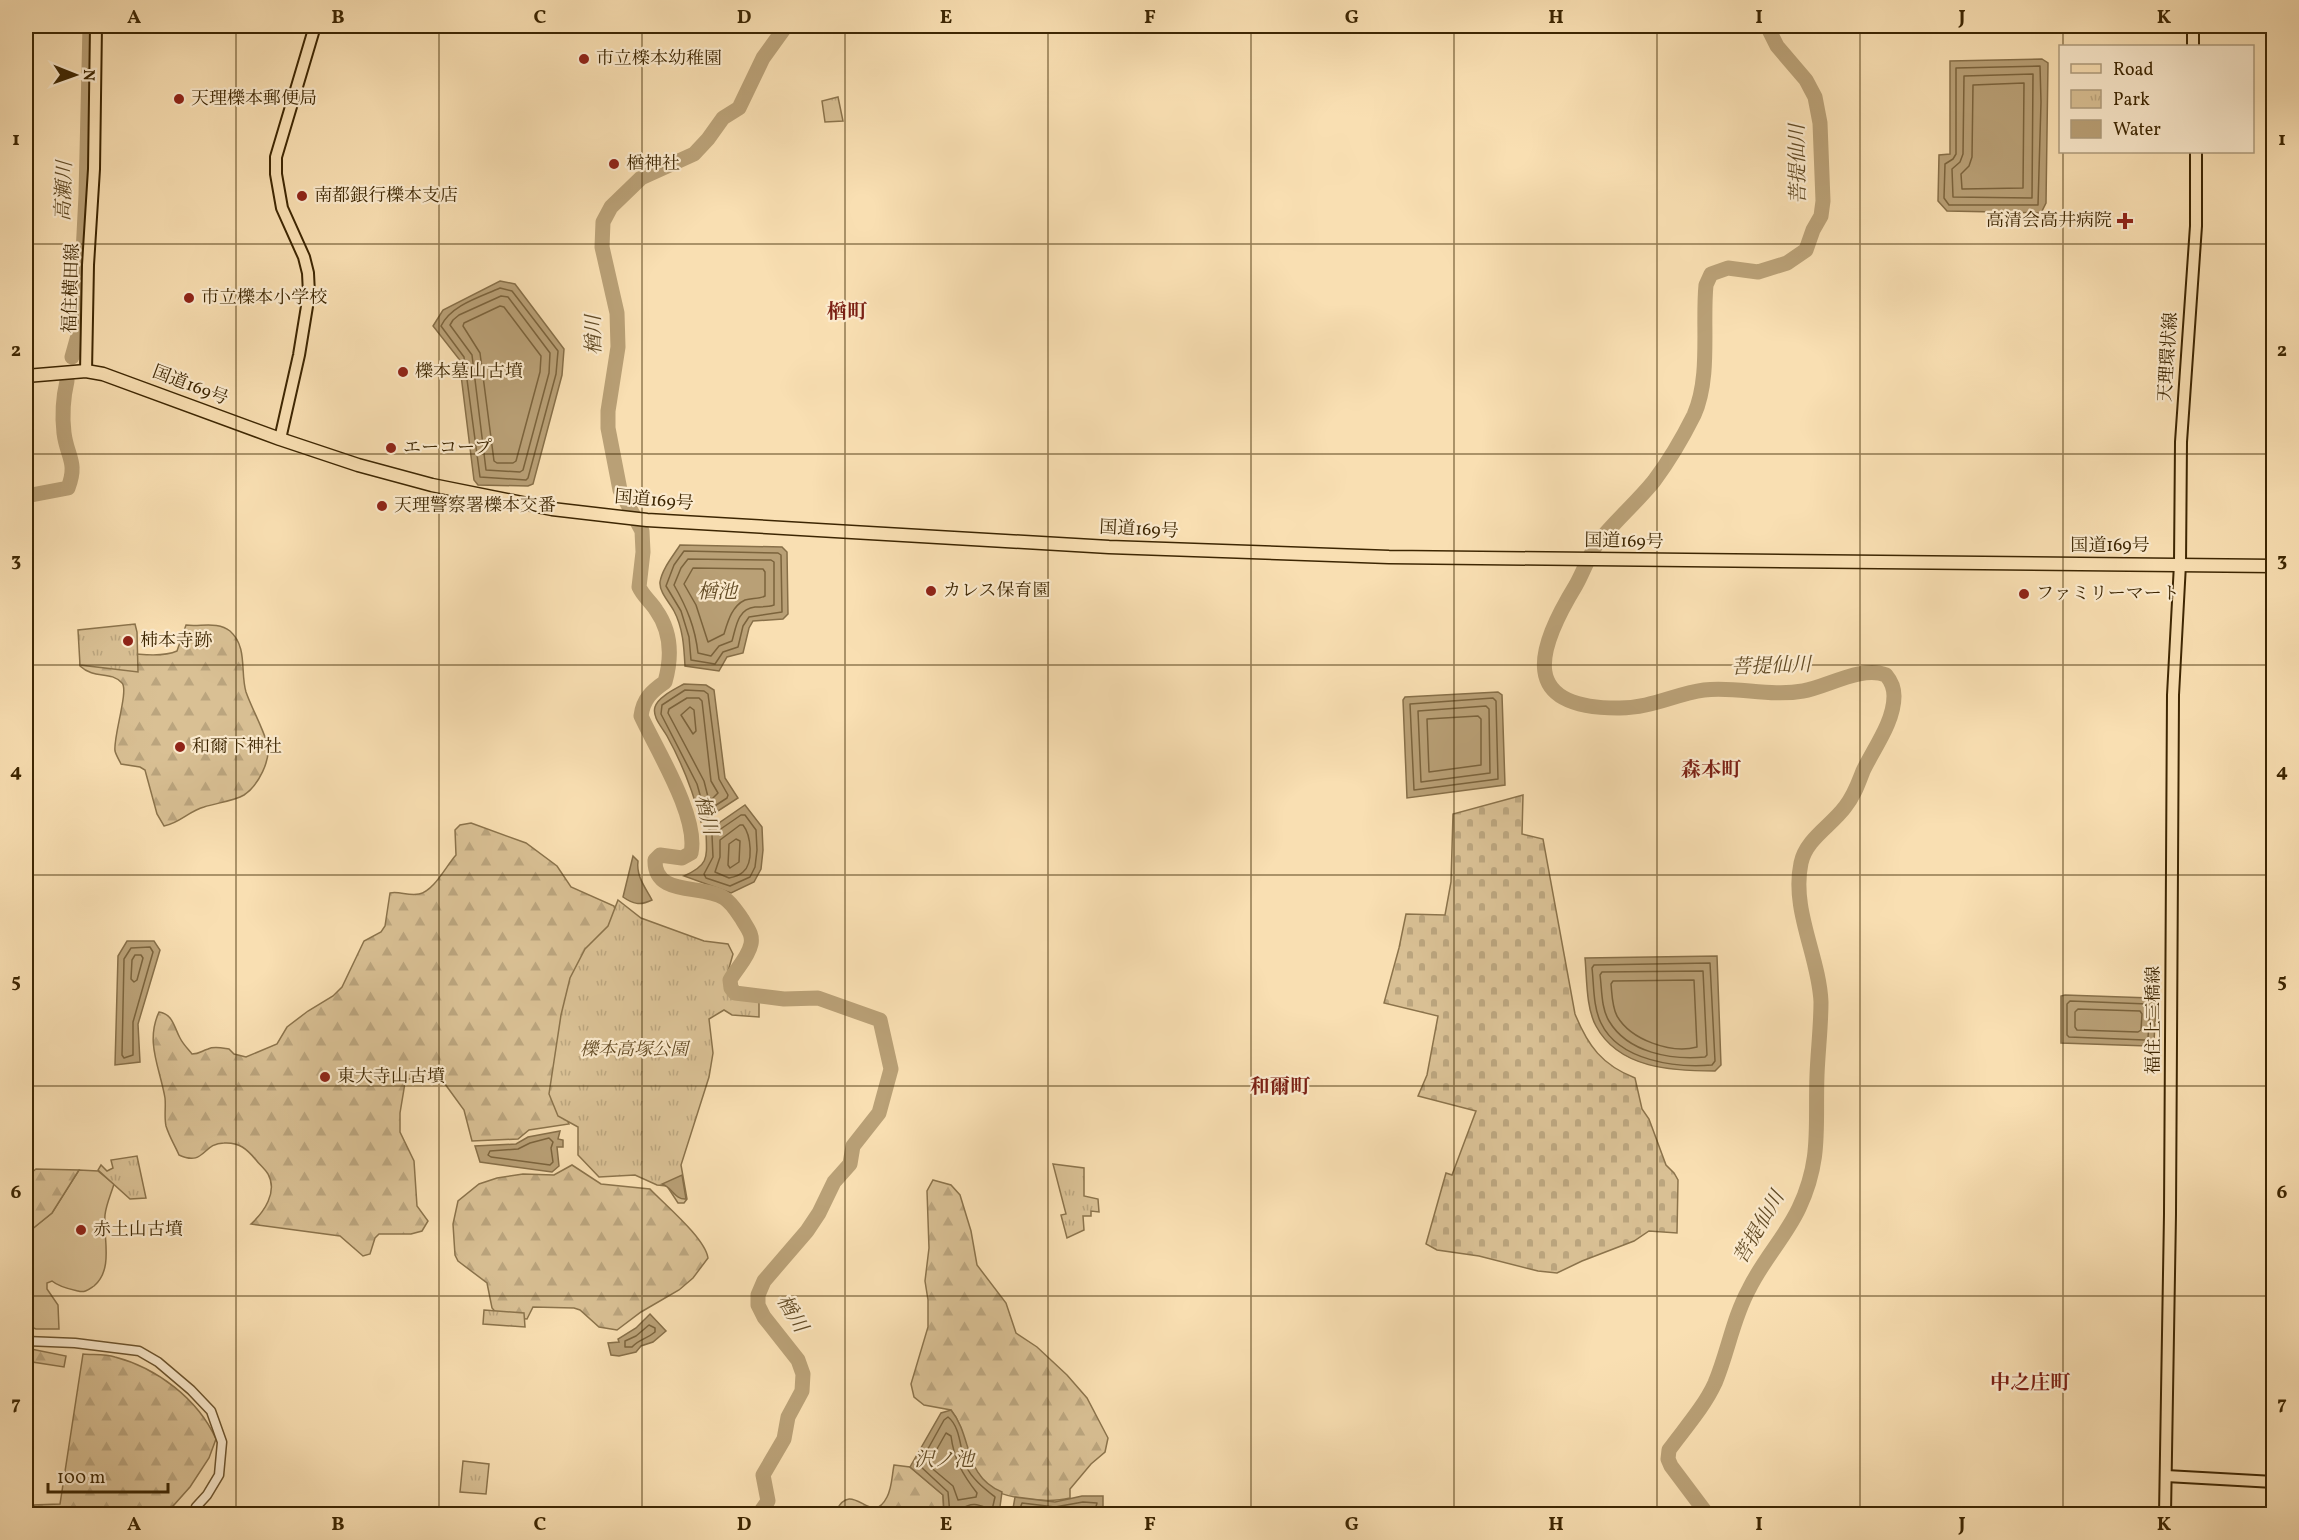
<svg xmlns="http://www.w3.org/2000/svg" width="2299" height="1540" viewBox="0 0 2299 1540" font-family="Vollkorn,'Noto Serif JP',serif">
<defs>
<pattern id="forest-firs" width="22" height="20" patternUnits="userSpaceOnUse" patternTransform="scale(1.5)"><rect width="22" height="20" fill="#d9c094"/><path d="M5 1l3.5 6h-7zM16 11l3.5 6h-7z" fill="#bba57e"/></pattern>
<pattern id="cemetery-stones" width="16" height="16" patternUnits="userSpaceOnUse" patternTransform="scale(1.5)"><rect width="16" height="16" fill="#d9c094"/><path d="M2 7V4a2 2 0 0 1 4 0v3zM10 15v-3a2 2 0 0 1 4 0v3z" fill="#bba57e"/></pattern>
<pattern id="park-tufts" width="24" height="20" patternUnits="userSpaceOnUse" patternTransform="scale(1.5)"><rect width="24" height="20" fill="#d9c094"/><path d="M3 7l-1-3M5 7V3M7 7l1-3M15 17l-1-3M17 17v-4M19 17l1-3" fill="none" stroke="#bba57e"/></pattern>
</defs>
<rect width="100%" height="100%" fill="#f9dfb2"/>
<filter id="stains"><feTurbulence type="fractalNoise" baseFrequency=".00333" numOctaves="4"/><feColorMatrix values="0 0 0 0 .2 0 0 0 0 .09 0 0 0 0 .02 0 0 0 .5 -.17"/></filter>
<radialGradient id="worn" r=".72"><stop offset=".6" stop-color="#630" stop-opacity="0"/><stop offset="1" stop-color="#630" stop-opacity=".3"/></radialGradient>
<path fill="#d9c094" stroke="#8b734b" stroke-width="1.5" d="M79 1170 98 1171 114 1184C111 1194 106 1205 105 1215 103 1238 114 1269 94 1286 88 1290 85 1293 78 1291 69 1289 59 1287 52 1281L47 1283V1289L58 1305 59 1329H36L26 1325V1234L52 1213Z"/>
<g fill="url(#forest-firs)" stroke="#8b734b" stroke-width="1.5">
<path d="M186 625C200 627 218 621 230 631 248 647 240 672 246 692 252 709 262 726 267 743 272 759 258 786 244 795 234 801 216 803 204 807 189 811 180 823 164 826L157 814 145 770 140 767 121 764C119 760 116 755 115 751 113 737 129 690 122 683 110 670 95 680 80 666L81 645C106 649 155 661 177 651Z"/>
<path d="M471 823 526 843 557 866 571 887 614 906 621 930 559 1102 569 1124 529 1130 518 1139 472 1141 464 1110 445 1084 421 1078 409 1079 405 1083 400 1113V1132L414 1161 417 1206 428 1221 422 1231 411 1234H379L375 1238 370 1254 363 1256 340 1236 251 1224C264 1212 278 1192 268 1174 265 1169 259 1164 256 1160 247 1149 239 1142 224 1143 202 1143 205 1167 179 1155 175 1146 169 1136 166 1126 164 1117 166 1107 165 1098 160 1068 145 1042 159 1012 173 1014 174 1027 180 1038 183 1044 188 1049 192 1054 200 1054 201 1051 208 1049 214 1046 222 1048 229 1049L234 1054 246 1057 277 1044 287 1027 308 1011 333 996 342 987 364 941 381 932 385 926 390 893C399 891 408 896 419 894 434 891 446 866 456 855L455 830 460 825Z"/>
<path d="M572 1165 601 1184 650 1189C665 1205 705 1238 708 1258L693 1278 679 1290 641 1312 617 1330 599 1327 580 1310 574 1308 533 1307 527 1319 500 1317 492 1308 487 1283 458 1261 455 1255 453 1224 458 1201 479 1184 497 1178 523 1174 554 1175Z"/>
<polygon points="36,1169 79,1170 52,1213 26,1234 26,1177"/>
<path d="M933 1180 951 1185 960 1195 971 1231 977 1265 1006 1303 1016 1333 1037 1347 1067 1375 1087 1398 1108 1438 1105 1452 1091 1464 1070 1489V1498C1050 1503 1006 1500 989 1487 984 1482 976 1471 972 1465 962 1445 966 1429 951 1410L924 1405 914 1397 911 1384 928 1327V1300L925 1281 929 1248 927 1191Z"/>
<polygon points="26,1348 66,1356 64,1367 26,1361"/>
<path d="M83 1354C93 1355 105 1354 115 1357 157 1368 198 1399 216 1439L209 1458 190 1487 173 1506 153 1514H43L33 1505 60 1504Z"/>
<path d="M894 1465 910 1467 943 1495 944 1514H838L836 1511C853 1477 871 1529 887 1497 892 1488 892 1475 894 1465Z"/>
</g>
<path fill="url(#cemetery-stones)" stroke="#8b734b" stroke-width="1.5" d="M1523 795 1522 834 1543 839 1575 1014C1588 1046 1602 1065 1635 1078L1642 1109 1649 1119 1666 1165 1674 1173 1678 1180 1677 1233 1649 1231 1634 1241 1582 1261 1557 1273 1538 1271 1479 1256 1437 1250 1426 1244 1446 1173 1452 1175 1476 1111 1418 1096 1427 1075 1438 1016 1384 1003 1399 948 1406 914 1445 915 1451 882 1453 814Z"/>
<g fill="url(#park-tufts)" stroke="#8b734b" stroke-width="1.5">
<polygon points="838,97 843,121 825,122 822,101"/>
<polygon points="135,624 137,632 138,672 80,665 78,630"/>
<polygon points="618,900 641,918 704,941 728,944 733,954 725,982 735,999 759,1001 759,1017 732,1015 724,1010 709,1019 713,1053 709,1077 681,1165 687,1199 684,1203 678,1203 667,1186 657,1185 635,1175 599,1177 578,1155 578,1127 558,1116 549,1094 561,1015 570,978 585,949 608,926"/>
<polygon points="137,1156 146,1198 130,1199 98,1170 101,1165 107,1171 113,1168 111,1160"/>
<polygon points="1053,1164 1084,1168 1084,1196 1098,1199 1099,1212 1091,1211 1091,1216 1083,1216 1084,1230 1067,1238 1061,1215 1066,1214"/>
<polygon points="484,1310 524,1313 525,1327 483,1324"/>
<polygon points="463,1461 489,1464 486,1494 460,1492"/>
</g>
<g fill="#b9a076" stroke="#876f48" stroke-width="1.5">
<polygon points="2042,59 2048,63 2046,203 2041,213 1947,211 1938,201 1939,155 1950,154 1950,61"/>
<polygon points="500,281 515,284 564,349 562,375 533,484 528,486 478,485 474,480 459,359 433,326 443,310"/>
<path d="M680 545 782 547 787 552 788 614 783 619 753 621 749 628 743 653 727 657 719 671 685 666C684 647 683 628 674 611 670 603 659 592 660 582 662 569 673 556 680 545Z"/>
<path d="M684 684 706 685 714 690 725 778 738 798 701 822C693 791 682 763 667 736 662 727 652 717 655 707 658 697 675 689 684 684Z"/>
<polygon points="1498,692 1502,695 1505,785 1407,798 1403,700 1405,697"/>
<path d="M745 805 762 827 763 850 761 869 754 882 731 893 684 876C709 865 707 858 706 832Z"/>
<path d="M633 856 638 861C636 876 645 887 652 900 640 906 633 904 623 897Z"/>
<polygon points="127,941 154,941 160,950 138,1024 140,1062 115,1065 118,956"/>
<path d="M1717 956 1721 1065 1715 1071C1673 1071 1619 1069 1596 1026 1586 1008 1587 979 1585 958Z"/>
<polygon points="2065,995 2151,998 2156,1003 2154,1042 2148,1046 2061,1043 2061,996"/>
<polygon points="560,1131 558,1139 563,1140 563,1147 557,1147 559,1166 552,1172 480,1162 475,1146 516,1144 528,1137"/>
<path d="M682 1175 686 1199C675 1200 672 1187 662 1184Z"/>
<polygon points="650,1314 666,1331 653,1342 641,1346 636,1352 619,1356 611,1355 608,1343 619,1342 618,1339 636,1328"/>
<path d="M951 1410C973 1437 963 1476 1002 1492L999 1514H985L982 1511C969 1511 958 1515 944 1514L943 1495 910 1467 941 1413Z"/>
<polygon points="1082,1496 1103,1496 1103,1508 1098,1514 1012,1514 1015,1497 1055,1502"/>
</g>
<g fill="none" stroke-linecap="round" stroke-linejoin="round">
<g stroke="#7b633c" stroke-width="1.5">
<polygon points="2040,66 2041,102 2038,205 1949,205 1944,198 1945,164 1953,159 1956,154 1956,68"/>
<polygon points="2033,74 2032,198 1953,197 1952,169 1960,162 1963,154 1964,76"/>
<polygon points="2024,83 2023,188 1962,189 1961,174 1969,166 1972,157 1973,85"/>
<path d="M500 288 512 291 558 351 556 374 528 478 526 480 480 477 464 357 441 326C451 305 480 297 500 288Z"/>
<polygon points="501,296 508,297 550,353 549,373 523,470 520,472 486,470 472,355 450,325 453,320 459,315"/>
<polygon points="500,306 504,307 541,356 540,372 516,461 513,463 497,463 494,461 480,353 463,326 464,323"/>
<polygon points="684,551 778,553 781,555 782,612 749,617 743,626 738,647 723,652 715,664 691,660 689,637 681,611 666,586 674,565"/>
<path d="M688 559 771 560 774 562V605C768 607 761 607 755 607 737 609 736 628 732 641L719 646 711 656 698 653C695 627 687 608 674 585L681 568Z"/>
<path d="M693 568 763 569 765 572V596C759 599 752 598 745 600 732 606 728 621 724 634L708 642 696 605 684 584Z"/>
<polygon points="685,690 704,691 708,694 719,779 728,795 727,798 707,811 704,809 697,784 661,714 662,705"/>
<polygon points="687,698 699,698 702,701 711,781 718,793 712,799 708,797 704,781 668,713 669,709"/>
<polygon points="1493,698 1496,701 1498,779 1414,790 1410,704"/>
<polygon points="1486,706 1489,709 1490,773 1421,782 1418,711"/>
<polygon points="690,707 694,710 696,731 693,734 681,715"/>
<polygon points="1478,716 1481,719 1481,765 1429,772 1427,719"/>
<polygon points="741,815 745,815 756,830 757,850 755,867 750,877 730,886 706,878 704,874 713,857 712,835"/>
<path d="M740 825H743C751 835 754 863 743 872 740 875 734 877 729 878L715 872 720 857V840Z"/>
<polygon points="736,839 740,841 739,862 730,868 728,865 729,844"/>
<polygon points="131,948 150,947 153,952 133,1022 133,1055 124,1058 122,1055 124,959"/>
<polygon points="135,955 141,955 143,958 137,980 134,982 131,979 132,960"/>
<path d="M1710 963 1715 1061 1712 1065C1676 1068 1619 1061 1601 1023 1593 1007 1594 985 1592 968L1594 965Z"/>
<path d="M1703 971 1707 1055 1705 1057C1671 1060 1628 1053 1609 1021 1601 1008 1602 989 1600 975L1602 972Z"/>
<path d="M1613 981 1694 980 1697 1047C1671 1054 1631 1040 1617 1016 1612 1007 1612 994 1611 984Z"/>
<polygon points="2070,1001 2148,1004 2150,1007 2148,1038 2145,1040 2069,1037 2067,1035 2067,1004"/>
<polygon points="2078,1009 2140,1011 2142,1014 2141,1030 2138,1032 2077,1030 2075,1027 2075,1012"/>
<polygon points="549,1138 553,1142 551,1148 553,1162 550,1165 491,1157 488,1155 490,1151 518,1149 530,1143"/>
<path d="M649 1325 655 1328V1332C647 1339 639 1339 632 1347H625V1341L636 1336Z"/>
<path d="M946 1433 951 1436C954 1460 963 1475 977 1493L976 1497 958 1500 953 1486 928 1465Z"/>
<path d="M950 1514 948 1492 919 1465 944 1420 948 1417C961 1427 960 1451 966 1466 972 1479 985 1489 995 1497L992 1510C982 1507 974 1500 962 1509L961 1514"/>
<polyline points="1018,1514 1022,1503 1055,1507 1083,1502 1097,1503 1094,1514"/>
</g>
<g stroke="#b9a076" stroke-width="15">
<polyline points="72,357 79,332 86,195 90,26"/>
<path d="M26 496 68 488C78 462 67 457 64 433 62 416 63 398 67 381"/>
<path d="M759 1514 768 1501 763 1475 784 1439 788 1417 802 1391 803 1374 798 1360 764 1317 758 1305V1295L764 1281 807 1231 819 1213 834 1182 850 1164 853 1146 879 1113 891 1069 880 1020 818 998 784 999 735 993 731 988 730 980C736 969 748 958 751 944 753 934 747 928 742 919 737 912 732 903 724 898 702 884 654 897 655 860L660 855 682 858 691 853C699 817 656 749 641 716 643 699 652 691 665 682 672 657 671 631 656 610 651 602 643 596 639 587L643 552 642 531 620 490 608 428V411L618 347 617 313 602 247 603 222 611 207 641 178 694 154 708 139 723 118 739 108 763 58 786 26"/>
<path d="M1707 1514 1671 1466 1668 1459 1669 1450C1685 1428 1704 1407 1715 1383 1728 1352 1733 1318 1749 1289 1763 1260 1786 1236 1799 1208 1822 1159 1815 1126 1817 1075 1818 1050 1821 1026 1821 1002 1819 956 1791 910 1801 863 1806 839 1831 826 1845 807 1854 796 1858 784 1863 771 1874 748 1894 722 1894 696 1894 688 1891 681 1886 675 1862 665 1827 687 1803 691 1770 697 1736 686 1704 690 1675 694 1651 708 1620 708 1517 709 1537 649 1576 585 1584 571 1589 554 1599 541 1616 520 1637 502 1654 481 1669 461 1683 437 1694 415 1711 377 1702 325 1706 285L1711 274 1728 268 1758 272 1787 263 1806 250 1813 230 1821 216 1823 201 1820 123 1815 97 1806 80 1777 46 1767 26"/>
</g>
<defs>
<polyline id="minor" points="26,1341 75,1343 139,1351 158,1362 191,1390 211,1411 222,1442 219,1475 207,1495 196,1507"/>
<g id="major">
<polyline points="2193,46 2193,26"/>
<polyline points="86,371 88,265 94,169 96,26"/>
<polyline points="280,439 299,355 309,294 308,273 304,257 282,208 276,174 276,157 315,26"/>
<polyline points="2166,1476 2274,1482"/>
<polyline points="2165,1514 2170,1214 2173,695 2180,564 2181,442 2196,226 2196,152"/>
</g>
<polyline id="highway" points="26,376 86,371 103,374 280,439 358,465 432,485 552,509 647,520 1109,547 1389,557 2274,566"/>
</defs>
<use href="#minor" stroke="#6c542e" stroke-width="11"/>
<use href="#major" stroke="#3d2602" stroke-width="14"/>
<use href="#highway" stroke="#3d2602" stroke-width="15"/>
<use href="#minor" stroke="#fbeacd" stroke-width="8"/>
<use href="#major" stroke="#f9dfb2" stroke-width="10"/>
<use href="#highway" stroke="#f9dfb2" stroke-width="12"/>
</g>
<path fill="none" stroke="#3d2602" stroke-width="1.5" stroke-opacity="0.55" d="M236 26V1514M439 26V1514M642 26V1514M845 26V1514M1048 26V1514M1251 26V1514M1454 26V1514M1657 26V1514M1860 26V1514M2063 26V46M2063 152V1514M26 244H2274M26 454H2274M26 665H2274M26 875H2274M26 1086H2274M26 1296H2274"/>
<g fill="#8f2418" stroke="#fbeacd" stroke-width="2">
<circle cx="584" cy="59" r="6"/>
<circle cx="179" cy="99" r="6"/>
<circle cx="614" cy="164" r="6"/>
<circle cx="302" cy="196" r="6"/>
<path d="M2122 212h6v6h6v6h-6v6h-6v-6h-6v-6h6z"/>
<circle cx="189" cy="298" r="6"/>
<circle cx="403" cy="372" r="6"/>
<circle cx="391" cy="448" r="6"/>
<circle cx="382" cy="506" r="6"/>
<circle cx="931" cy="591" r="6"/>
<circle cx="2024" cy="594" r="6"/>
<circle cx="128" cy="641" r="6"/>
<circle cx="180" cy="747" r="6"/>
<circle cx="325" cy="1077" r="6"/>
<circle cx="81" cy="1230" r="6"/>
</g>
<g text-anchor="middle" dominant-baseline="central" stroke-width="4.5" stroke-linejoin="round" paint-order="stroke">
<g font-size="18" fill="#3d2602" stroke="#fbeacd" text-anchor="start">
<text x="596" y="59">市立檪本幼稚園</text>
<text x="191" y="99">天理櫟本郵便局</text>
<text x="626" y="164">楢神社</text>
<text x="314" y="196">南都銀行櫟本支店</text>
<text x="2112" y="221" text-anchor="end">高清会高井病院</text>
<text x="201" y="298">市立櫟本小学校</text>
<text x="415" y="372">櫟本墓山古墳</text>
<text x="403" y="448">エーコープ</text>
<text x="394" y="506">天理警察署櫟本交番</text>
<text x="943" y="591">カレス保育園</text>
<text x="2036" y="594">ファミリーマート</text>
<text x="140" y="641">柿本寺跡</text>
<text x="192" y="747">和爾下神社</text>
<text x="337" y="1077">東大寺山古墳</text>
<text x="93" y="1230">赤土山古墳</text>
</g>
<g font-size="18" fill="#3d2602" stroke="#fbeacd">
<text transform="translate(72 288) rotate(-88)">福住横田線</text>
<text transform="translate(2169 357) rotate(-86)">天理環状線</text>
<text transform="translate(190 386) rotate(21)">国道169号</text>
<text transform="translate(654 501) rotate(5)">国道169号</text>
<text transform="translate(1139 530) rotate(3)">国道169号</text>
<text transform="translate(1624 542) rotate(1)">国道169号</text>
<text x="2110" y="546">国道169号</text>
<text transform="translate(2154 1020) rotate(-90)">福住上三橋線</text>
</g>
<g font-size="18" font-style="italic" fill="#644c26" stroke="#fbeacd">
<text x="634" y="1050">櫟本高塚公園</text>
</g>
<g font-size="20" font-style="italic" fill="#624b25" stroke="#fbeacd">
<text transform="translate(1799 164) rotate(-91)">菩提仙川</text>
<text transform="translate(65 191) rotate(-88)">高瀬川</text>
<text transform="translate(595 335) rotate(-91)">楢川</text>
<text x="717" y="593">楢池</text>
<text transform="translate(1771 667) rotate(-2)">菩提仙川</text>
<text transform="translate(705 815) rotate(76)">楢川</text>
<text transform="translate(1760 1228) rotate(-60)">菩提仙川</text>
<text transform="translate(791 1314) rotate(59)">楢川</text>
<text x="944" y="1461">沢ノ池</text>
</g>
<g font-size="20" font-weight="bold" fill="#7a1f14" stroke="#fbeacd">
<text x="847" y="313">楢町</text>
<text x="1711" y="771">森本町</text>
<text x="1280" y="1088">和爾町</text>
<text x="2030" y="1384">中之庄町</text>
</g>
</g>
<rect width="2299" height="1540" fill="none" stroke="#f9dfb2" stroke-width="66"/>
<rect x="2059" y="45" width="195" height="108" fill="#fbeacd" stroke="#af9c7c" stroke-width="1.5"/>
<rect x="2071" y="64" width="30" height="9" fill="#f9dfb2" stroke="#af9c7c" stroke-width="1.5"/>
<text x="2113" y="75" font-size="18" fill="#3d2602">Road</text>
<rect x="2071" y="90" width="30" height="18" fill="url(#park-tufts)" stroke="#af9c7c" stroke-width="1.5"/>
<text x="2113" y="105" font-size="18" fill="#3d2602">Park</text>
<rect x="2071" y="120" width="30" height="18" fill="#b9a076" stroke="#af9c7c" stroke-width="1.5"/>
<text x="2113" y="135" font-size="18" fill="#3d2602">Water</text>
<g transform="translate(75 75) rotate(91)" stroke="#fbeacd" stroke-width="4.5" paint-order="stroke">
<path d="M0-4.5L10 22L0 15L-10 22Z" fill="#3d2602"/>
<text y="-9" font-size="16" font-weight="bold" text-anchor="middle" fill="#3d2602">N</text>
</g>
<path d="M48 1483v9h120v-9" fill="none" stroke="#3d2602" stroke-width="3"/>
<text x="57" y="1483" font-size="18" fill="#3d2602" stroke="#fbeacd" stroke-width="4.5" paint-order="stroke">100 m</text>
<rect x="33" y="33" width="2233" height="1474" fill="none" stroke="#3d2602" stroke-width="2"/>
<g font-size="20" text-anchor="middle" font-weight="bold" fill="#3d2602">
<text x="134" y="23">A</text>
<text x="338" y="23">B</text>
<text x="540" y="23">C</text>
<text x="744" y="23">D</text>
<text x="946" y="23">E</text>
<text x="1150" y="23">F</text>
<text x="1352" y="23">G</text>
<text x="1556" y="23">H</text>
<text x="1759" y="23">I</text>
<text x="1962" y="23">J</text>
<text x="2164" y="23">K</text>
<text x="16" y="145">1</text>
<text x="2282" y="145">1</text>
<text x="16" y="356">2</text>
<text x="2282" y="356">2</text>
<text x="16" y="566">3</text>
<text x="2282" y="566">3</text>
<text x="16" y="777">4</text>
<text x="2282" y="777">4</text>
<text x="16" y="987">5</text>
<text x="2282" y="987">5</text>
<text x="16" y="1198">6</text>
<text x="2282" y="1198">6</text>
<text x="16" y="1409">7</text>
<text x="2282" y="1409">7</text>
<text x="134" y="1530">A</text>
<text x="338" y="1530">B</text>
<text x="540" y="1530">C</text>
<text x="744" y="1530">D</text>
<text x="946" y="1530">E</text>
<text x="1150" y="1530">F</text>
<text x="1352" y="1530">G</text>
<text x="1556" y="1530">H</text>
<text x="1759" y="1530">I</text>
<text x="1962" y="1530">J</text>
<text x="2164" y="1530">K</text>
</g>
<rect width="100%" height="100%" filter="url(#stains)"/>
<rect width="100%" height="100%" fill="url(#worn)"/>
</svg>
